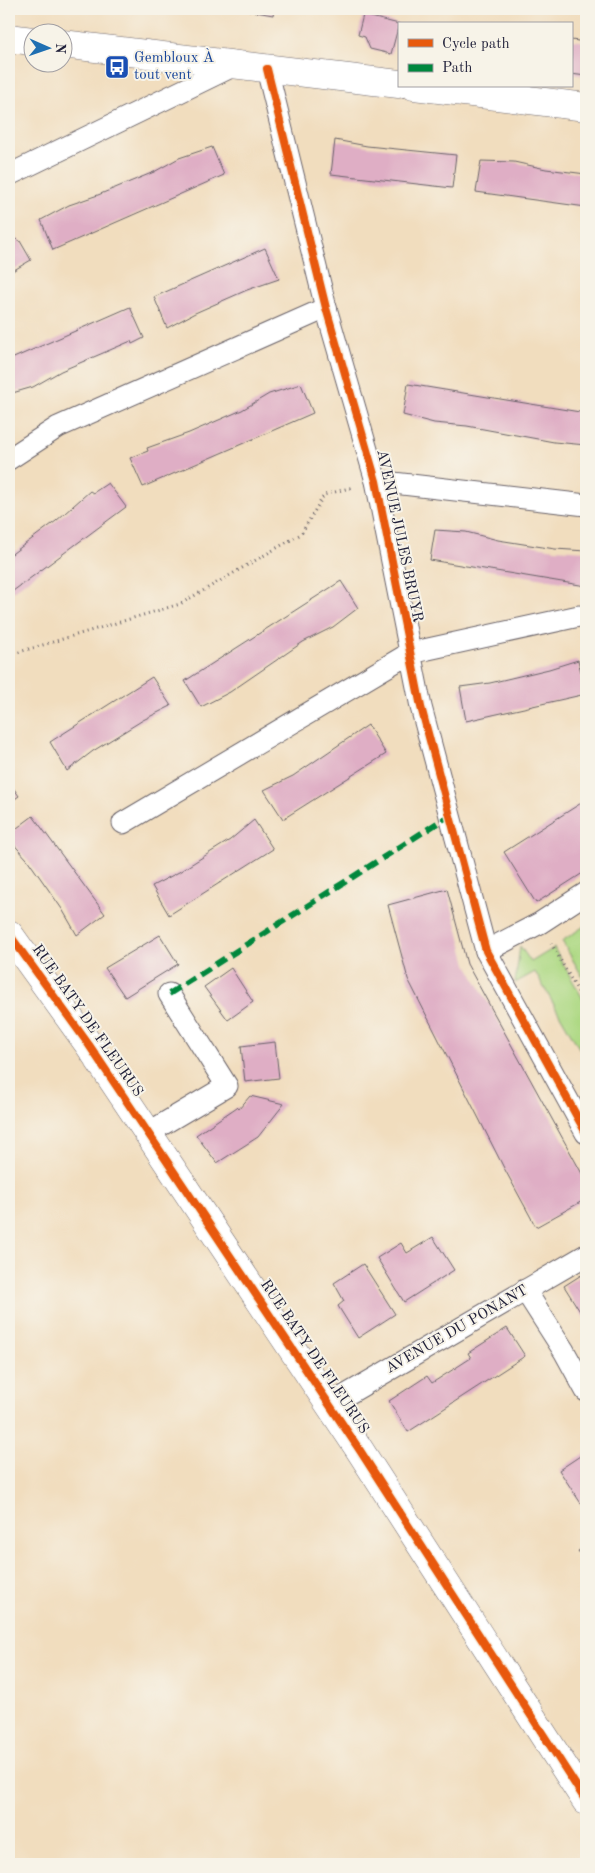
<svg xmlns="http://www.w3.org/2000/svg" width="595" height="1873" viewBox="0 0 595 1873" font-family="'Old Standard TT',serif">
<rect width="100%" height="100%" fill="#f7f3e8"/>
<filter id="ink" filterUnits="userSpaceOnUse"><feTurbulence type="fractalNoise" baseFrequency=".02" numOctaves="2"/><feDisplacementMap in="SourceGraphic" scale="10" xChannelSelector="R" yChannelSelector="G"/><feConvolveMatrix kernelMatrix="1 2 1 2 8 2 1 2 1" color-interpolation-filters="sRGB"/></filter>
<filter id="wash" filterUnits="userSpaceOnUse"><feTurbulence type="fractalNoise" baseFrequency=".0096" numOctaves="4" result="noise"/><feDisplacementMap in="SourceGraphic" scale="20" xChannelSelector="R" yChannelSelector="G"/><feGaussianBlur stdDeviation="1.12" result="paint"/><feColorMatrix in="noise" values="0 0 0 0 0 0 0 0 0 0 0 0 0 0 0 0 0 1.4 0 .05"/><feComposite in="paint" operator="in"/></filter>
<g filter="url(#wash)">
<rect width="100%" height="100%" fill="#f1ddbe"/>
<g fill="#aed984" stroke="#687e60">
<polygon points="586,925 586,983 562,941"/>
<polygon points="520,946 531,962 554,948 586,1004 586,1060 535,972 515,983"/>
</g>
<g id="blocks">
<g fill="#dfaec5">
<polygon points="239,9 274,9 273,15"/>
<polygon points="363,15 399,24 391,54 370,49 365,37 358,35"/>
<polygon points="571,40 586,42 586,76 571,74"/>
<polygon points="335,140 367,146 456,155 452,188 331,174"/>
<polygon points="212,147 224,175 53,250 41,220 69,205 98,195 154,172 179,158"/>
<polygon points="481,161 514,162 546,169 586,174 586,207 476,192"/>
<polygon points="9,236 20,241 31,260 9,273"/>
<polygon points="265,248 279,279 247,290 195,313 167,328 154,297"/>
<polygon points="130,307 144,338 132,344 131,341 61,371 33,387 9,394 9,360"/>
<polygon points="301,384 313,413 143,487 130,458 148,451 147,448 189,433 242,410 269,394"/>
<polygon points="408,384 586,413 586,445 554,442 467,426 434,423 403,415"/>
<polygon points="108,483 126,507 9,594 9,556 56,521 90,491 93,493"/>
<polygon points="435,530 466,532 498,540 555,549 586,551 586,586 430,560"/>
<polygon points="341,581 358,608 333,627 303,642 230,692 201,707 185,681"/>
<polygon points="578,660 586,694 466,721 460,687 490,683 549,669"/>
<polygon points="152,677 171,706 143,720 93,751 67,771 50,742"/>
<polygon points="368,725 386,754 283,819 264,790 293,776"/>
<polygon points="9,782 19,796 9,803"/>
<polygon points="586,800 586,871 536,903 504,852"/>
<polygon points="33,816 105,914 77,935 62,909 27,859 9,839 9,834"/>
<polygon points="254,820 273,849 169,915 152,886 179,872 230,840"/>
<polygon points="447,889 467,964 586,1181 586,1199 536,1227 504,1168 408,979 388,905"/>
<polygon points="160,935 178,964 125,997 105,968"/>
<polygon points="231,968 253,1002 228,1020 204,987"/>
<polygon points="275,1042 279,1078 245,1082 241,1046"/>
<polygon points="250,1096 284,1104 258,1137 217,1163 196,1135 237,1107 239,1109"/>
<polygon points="433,1237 454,1270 404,1302 377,1258 401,1243 407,1253"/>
<polygon points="363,1264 395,1314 358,1338 338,1306 344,1301 334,1283"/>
<polygon points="586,1272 586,1321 564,1286"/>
<polygon points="507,1328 525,1356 408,1432 389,1401 427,1376 432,1383 471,1358 468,1353"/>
<polygon points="586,1452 586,1502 582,1505 559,1470"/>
<polygon points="586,1546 586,1562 578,1551"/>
</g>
</g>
</g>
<g filter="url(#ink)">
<use href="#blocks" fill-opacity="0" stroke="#6a6369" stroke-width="1"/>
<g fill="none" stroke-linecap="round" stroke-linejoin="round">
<defs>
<g id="minor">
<polyline points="267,69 326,308 376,481 421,707 486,951 586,1133"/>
<polyline points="9,175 235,65"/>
<polyline points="9,459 58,427 326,308"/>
<polyline points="376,481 586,505"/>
<polyline points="123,823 410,653 579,616"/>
<polyline points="486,951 540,923 586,893"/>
<polyline points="148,1133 227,1086 169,994"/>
<polyline points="525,1290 564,1351 586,1391"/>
<polyline points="329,1405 586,1255"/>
</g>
<g id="tertiary">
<polyline points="9,38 32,41"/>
<polyline points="62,44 399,84"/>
<polyline points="414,86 586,107"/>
<polyline points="9,934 89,1045 148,1133 359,1449 586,1801"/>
</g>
</defs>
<use href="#minor" stroke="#6a6369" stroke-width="23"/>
<use href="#tertiary" stroke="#6a6369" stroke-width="29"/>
<g stroke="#6a6369" stroke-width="3" stroke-dasharray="1 4" stroke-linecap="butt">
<polyline points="9,655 180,604 301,534 324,495 353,487"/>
<polyline points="551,943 586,1006"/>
</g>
<use href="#minor" stroke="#fff" stroke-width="21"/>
<use href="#tertiary" stroke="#fff" stroke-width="28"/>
<polyline stroke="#00873e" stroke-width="6" stroke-dasharray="12 6" stroke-linecap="butt" points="169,994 450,815"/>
<defs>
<g id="cycleway">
<polyline points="267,69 326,308 376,481 421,707 486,951 586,1133"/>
<polyline points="9,934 89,1045 148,1133 359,1449 586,1801"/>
</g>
</defs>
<use href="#cycleway" stroke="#f7f3e8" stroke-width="11"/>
<use href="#cycleway" stroke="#e8590c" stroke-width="8"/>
</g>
</g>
<defs>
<symbol id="bus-square" viewBox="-11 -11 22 22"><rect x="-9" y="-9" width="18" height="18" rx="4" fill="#1a4fb4" stroke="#f7f3e8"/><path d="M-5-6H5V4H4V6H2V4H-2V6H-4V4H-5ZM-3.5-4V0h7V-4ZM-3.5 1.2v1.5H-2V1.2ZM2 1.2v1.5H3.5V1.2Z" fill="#fff"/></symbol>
</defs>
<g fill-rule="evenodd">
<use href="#bus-square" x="103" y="53" width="28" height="28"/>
</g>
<g text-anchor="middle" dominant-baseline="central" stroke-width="4" stroke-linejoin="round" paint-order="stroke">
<g font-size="15" fill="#164399" stroke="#f7f3e8" text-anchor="start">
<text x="134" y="58">Gembloux À<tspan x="134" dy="17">tout vent</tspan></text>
</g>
<g font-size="15" fill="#22223b" stroke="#f7f3e8">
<text transform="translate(399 536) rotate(78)">AVENUE JULES BRUYR</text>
<text transform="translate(87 1021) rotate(55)">RUE BATY DE FLEURUS</text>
<text transform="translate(457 1330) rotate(-30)">AVENUE DU PONANT</text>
<text transform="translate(314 1357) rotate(56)">RUE BATY DE FLEURUS</text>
</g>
</g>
<rect width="595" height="1873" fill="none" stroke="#f7f3e8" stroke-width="30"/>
<rect x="398" y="22" width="175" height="65" fill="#f7f3e8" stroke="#a29fa3"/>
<rect x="408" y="39" width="25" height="8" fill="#e8590c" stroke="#a29fa3"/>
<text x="442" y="48" font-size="15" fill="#22223b">Cycle path</text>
<rect x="408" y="64" width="25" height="8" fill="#00873e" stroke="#a29fa3"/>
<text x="442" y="72" font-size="15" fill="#22223b">Path</text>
<g transform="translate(48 48) rotate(92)"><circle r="24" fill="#f7f3e8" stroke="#a29fa3"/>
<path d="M0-4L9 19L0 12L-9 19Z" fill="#1f6fb2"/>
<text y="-8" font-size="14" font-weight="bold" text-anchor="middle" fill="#22223b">N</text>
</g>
</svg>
